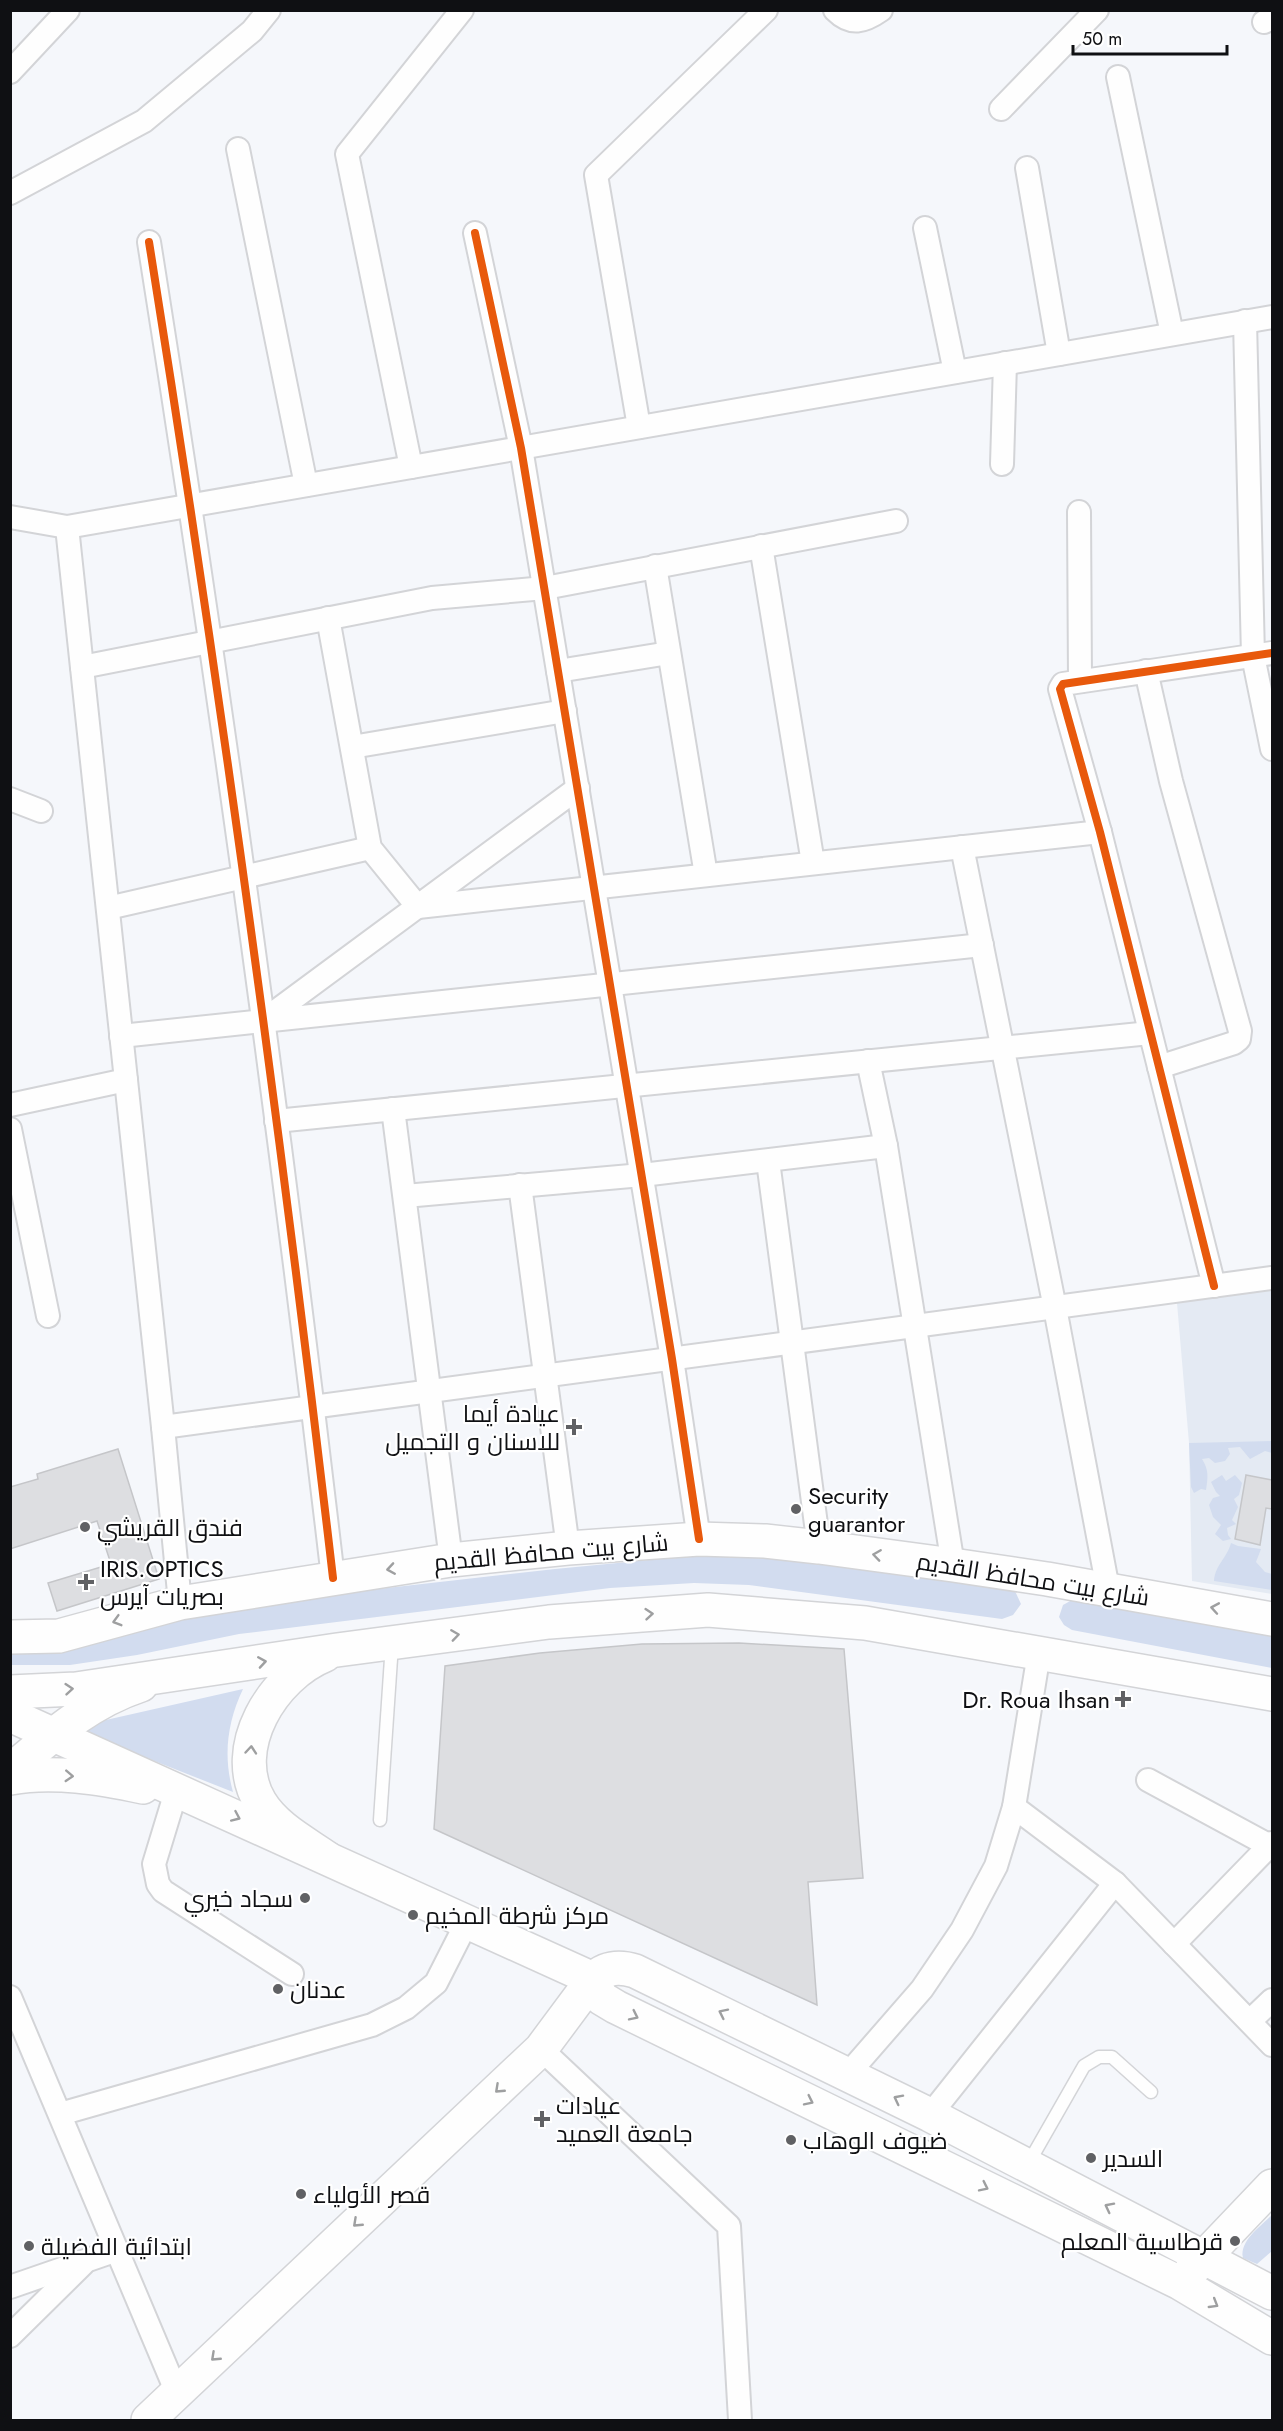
<svg xmlns="http://www.w3.org/2000/svg" width="1283" height="2431" viewBox="0 0 1283 2431" font-family="Jost,Cairo,sans-serif">
<rect width="100%" height="100%" fill="#f5f7fb"/>
<polygon fill="#e4eaf3" points="1272,1289 1272,1594 1192,1581 1189,1443 1177,1303"/>
<g fill="#d2dcef">
<path d="M1272 1441V1453L1265 1451 1250 1459 1240 1447 1228 1448 1230 1454 1225 1461 1215 1463 1209 1458 1202 1459C1209 1470 1208 1477 1206 1490L1201 1489 1194 1493 1191 1487 1189 1443Z"/>
<polygon points="1222,1475 1226,1481 1235,1475 1242,1483 1239,1495 1234,1499 1238,1507 1232,1520 1236,1524 1227,1528 1228,1535 1231,1539 1223,1541 1215,1534 1221,1525 1213,1517 1209,1505 1213,1498 1220,1496 1216,1492 1211,1482"/>
<path d="M1231 1543 1238 1546 1261 1549 1256 1562 1265 1572 1272 1574V1590L1214 1581C1215 1565 1227 1558 1231 1543Z"/>
<polygon points="737,1556 834,1564 1014,1589 1021,1604 1013,1615 1002,1619 749,1585 694,1583 610,1588 239,1634 137,1655 70,1665 11,1665 11,1653 235,1609 378,1589 555,1569 680,1557"/>
<polygon points="1072,1600 1272,1634 1272,1668 1072,1630 1064,1625 1059,1617 1063,1605"/>
<path d="M243 1689C227 1723 223 1756 233 1792L96 1738 87 1729 97 1722Z"/>
<path d="M1272 2215V2251L1257 2264 1243 2258C1239 2241 1261 2226 1272 2215Z"/>
</g>
<g fill="#dddee1" stroke="#c5c6c9" stroke-width="1.5">
<polygon points="118,1449 159,1579 57,1611 48,1583 111,1564 97,1521 10,1549 10,1487 38,1479 37,1474"/>
<polygon points="1246,1475 1272,1480 1272,1509 1266,1508 1260,1545 1235,1539"/>
<polygon points="739,1643 844,1649 863,1878 808,1882 817,2005 434,1829 445,1666 540,1653 642,1644"/>
</g>
<g fill="none" stroke-linecap="round" stroke-linejoin="round">
<defs>
<g id="service">
<polyline points="380,1820 392,1644"/>
<polyline points="1028,2164 1084,2066 1099,2057 1112,2057 1151,2092"/>
</g>
<g id="minor">
<path d="M835 10C851 26 864 22 881 10"/>
<polyline points="1264,22 1272,18"/>
<polyline points="10,72 68,10"/>
<polyline points="1118,77 1172,334"/>
<polyline points="1001,109 1097,10"/>
<polyline points="238,149 306,485"/>
<polyline points="1027,168 1059,354"/>
<polyline points="10,193 144,121 252,31 269,10"/>
<polyline points="925,228 955,372"/>
<polyline points="475,233 521,448 672,1359 699,1539"/>
<path d="M149 242C220 686 281 1132 333 1578"/>
<polyline points="1245,321 1253,656 1272,749"/>
<polyline points="639,427 596,175 766,10"/>
<polyline points="1002,464 1005,363"/>
<polyline points="411,467 347,154 462,10"/>
<polyline points="1079,512 1080,681"/>
<polyline points="10,517 67,527 1272,317"/>
<polyline points="67,527 163,1427 180,1603"/>
<polyline points="761,546 813,863"/>
<polyline points="655,566 706,875"/>
<polyline points="328,618 370,848 418,907 1100,832"/>
<polyline points="82,667 432,598 545,588 896,521"/>
<polyline points="558,671 669,653"/>
<polyline points="1146,671 1171,781 1240,1031 1239,1039 1234,1043 1159,1067"/>
<polyline points="352,747 565,711"/>
<polyline points="10,799 41,811"/>
<polyline points="962,847 1055,1308 1108,1589"/>
<polyline points="108,908 370,848"/>
<polyline points="264,1020 578,788"/>
<polyline points="121,1036 982,945"/>
<polyline points="10,1105 126,1080"/>
<polyline points="393,1109 451,1560"/>
<polyline points="276,1121 1150,1033"/>
<polyline points="10,1129 48,1316"/>
<polyline points="886,1146 953,1565"/>
<polyline points="768,1161 819,1547"/>
<polyline points="520,1185 568,1548"/>
<polyline points="405,1196 642,1175 886,1146 868,1061"/>
<polyline points="1214,1286 1100,832 1060,689 1063,684 1272,653"/>
<polyline points="163,1427 1272,1278"/>
<polyline points="1148,1780 1270,1846"/>
<polyline points="175,1795 154,1864 158,1884 163,1891 292,1974"/>
<polyline points="1014,1807 1115,1883 1272,2045"/>
<polyline points="1174,1944 1272,1843"/>
<polyline points="10,1997 177,2393"/>
<polyline points="1250,2021 1272,2000"/>
<polyline points="541,2049 729,2226 740,2420"/>
<polyline points="848,2074 922,1989 962,1930 996,1866 1014,1807 1039,1653"/>
<polyline points="60,2114 372,2025 406,2008 436,1983 467,1922"/>
<polyline points="930,2115 1115,1883"/>
<polyline points="10,2287 117,2250"/>
<polyline points="10,2336 83,2264"/>
</g>
<g id="secondary">
<polyline points="10,1715 593,1979 601,1998 616,2007 1180,2283 1272,2338"/>
<path d="M10 1771C51 1736 89 1702 141 1685"/>
<path d="M10 1778C53 1770 100 1778 143 1787"/>
<polyline points="1191,2271 1272,2186"/>
<path d="M148 2420 541 2049 593 1979C606 1967 619 1966 635 1971L930 2115 1272 2293"/>
</g>
<g id="primary">
<polyline points="10,1637 59,1636 180,1603 451,1560 568,1548 699,1539 765,1541 819,1547 953,1565 1047,1579 1272,1619"/>
<path d="M325 1655C273 1676 228 1748 260 1802 275 1827 304 1842 327 1858"/>
<polyline points="10,1692 76,1689 337,1650 549,1622 708,1610 865,1623 1272,1694"/>
</g>
</defs>
<use href="#service" stroke="#d3d4d7" stroke-width="15"/>
<use href="#minor" stroke="#d3d4d7" stroke-width="26"/>
<use href="#secondary" stroke="#d3d4d7" stroke-width="36"/>
<use href="#primary" stroke="#d3d4d7" stroke-width="36"/>
<use href="#service" stroke="#fefefe" stroke-width="12"/>
<use href="#minor" stroke="#fefefe" stroke-width="22"/>
<use href="#secondary" stroke="#fefefe" stroke-width="33"/>
<use href="#primary" stroke="#fefefe" stroke-width="33"/>
<defs>
<g id="cycleway">
<polyline points="475,233 521,448 672,1359 699,1539"/>
<path d="M149 242C220 686 281 1132 333 1578"/>
<polyline points="1214,1286 1100,832 1060,689 1063,684 1272,653"/>
</g>
</defs>
<use href="#cycleway" stroke="#fff" stroke-width="11"/>
<use href="#cycleway" stroke="#e8590c" stroke-width="8"/>
</g>
<defs><path id="oneway-chevron" d="M-2-3.5L2.5 0L-2 3.5" fill="none" stroke-width="1.6" stroke-linecap="round" stroke-linejoin="round" transform="scale(1.5)"/></defs>
<g stroke="#9e9fa0">
<use href="#oneway-chevron" transform="translate(877 1555) rotate(-172)"/>
<use href="#oneway-chevron" transform="translate(391 1569) rotate(171)"/>
<use href="#oneway-chevron" transform="translate(1215 1608) rotate(-170)"/>
<use href="#oneway-chevron" transform="translate(649 1614) rotate(-5)"/>
<use href="#oneway-chevron" transform="translate(117 1621) rotate(164)"/>
<use href="#oneway-chevron" transform="translate(455 1635) rotate(-8)"/>
<use href="#oneway-chevron" transform="translate(262 1662) rotate(-9)"/>
<use href="#oneway-chevron" transform="translate(69 1689) rotate(-5)"/>
<use href="#oneway-chevron" transform="translate(251 1750) rotate(-85)"/>
<use href="#oneway-chevron" transform="translate(69 1776) rotate(3)"/>
<use href="#oneway-chevron" transform="translate(236 1817) rotate(24)"/>
<use href="#oneway-chevron" transform="translate(723 2013) rotate(-154)"/>
<use href="#oneway-chevron" transform="translate(634 2016) rotate(26)"/>
<use href="#oneway-chevron" transform="translate(499 2089) rotate(137)"/>
<use href="#oneway-chevron" transform="translate(898 2099) rotate(-153)"/>
<use href="#oneway-chevron" transform="translate(809 2101) rotate(26)"/>
<use href="#oneway-chevron" transform="translate(984 2187) rotate(26)"/>
<use href="#oneway-chevron" transform="translate(1109 2207) rotate(-153)"/>
<use href="#oneway-chevron" transform="translate(357 2223) rotate(137)"/>
<use href="#oneway-chevron" transform="translate(1214 2304) rotate(31)"/>
<use href="#oneway-chevron" transform="translate(215 2357) rotate(137)"/>
</g>
<g fill="#606164" stroke="#fff" stroke-width="2">
<path d="M571 1418h6v6h6v6h-6v6h-6v-6h-6v-6h6z"/>
<circle cx="796" cy="1509" r="6"/>
<circle cx="85" cy="1527" r="6"/>
<path d="M83 1573h6v6h6v6h-6v6h-6v-6h-6v-6h6z"/>
<path d="M1120 1690h6v6h6v6h-6v6h-6v-6h-6v-6h6z"/>
<circle cx="305" cy="1898" r="6"/>
<circle cx="413" cy="1915" r="6"/>
<circle cx="278" cy="1989" r="6"/>
<path d="M539 2110h6v6h6v6h-6v6h-6v-6h-6v-6h6z"/>
<circle cx="791" cy="2140" r="6"/>
<circle cx="1091" cy="2158" r="6"/>
<circle cx="301" cy="2194" r="6"/>
<circle cx="1235" cy="2241" r="6"/>
<circle cx="29" cy="2246" r="6"/>
</g>
<g text-anchor="middle" dominant-baseline="central" stroke-width="4.5" stroke-linejoin="round" paint-order="stroke">
<g font-size="24" fill="#0f1013" stroke="#fff" text-anchor="start">
<text x="560" y="1413" text-anchor="end">عيادة أيما<tspan x="560" dy="28">للاسنان و التجميل</tspan></text>
<text x="808" y="1495">Security<tspan x="808" dy="28">guarantor</tspan></text>
<text x="97" y="1527">فندق القريشي</text>
<text x="100" y="1568">IRIS.OPTICS<tspan x="100" dy="28">بصريات آيرس</tspan></text>
<text x="1110" y="1699" text-anchor="end">Dr. Roua Ihsan</text>
<text x="293" y="1898" text-anchor="end">سجاد خيري</text>
<text x="425" y="1915">مركز شرطة المخيم</text>
<text x="290" y="1989">عدنان</text>
<text x="556" y="2105">عيادات<tspan x="556" dy="28">جامعة العميد</tspan></text>
<text x="803" y="2140">ضيوف الوهاب</text>
<text x="1103" y="2158">السدير</text>
<text x="313" y="2194">قصر الأولياء</text>
<text x="1223" y="2241" text-anchor="end">قرطاسية المعلم</text>
<text x="41" y="2246">ابتدائية الفضيلة</text>
</g>
<g font-size="24" fill="#0f1013" stroke="#fff">
<text transform="translate(551 1552) rotate(-5)">شارع بيت محافظ القديم</text>
<text transform="translate(1033 1579) rotate(9)">شارع بيت محافظ القديم</text>
</g>
</g>
<rect width="1283" height="2431" fill="none" stroke="#0f1013" stroke-width="24"/>
<path d="M1073 45v9h154v-9" fill="none" stroke="#0f1013" stroke-width="3"/>
<text x="1082" y="45" font-size="18" fill="#0f1013" stroke="#ffffff" stroke-width="4.5" paint-order="stroke">50 m</text>
</svg>
